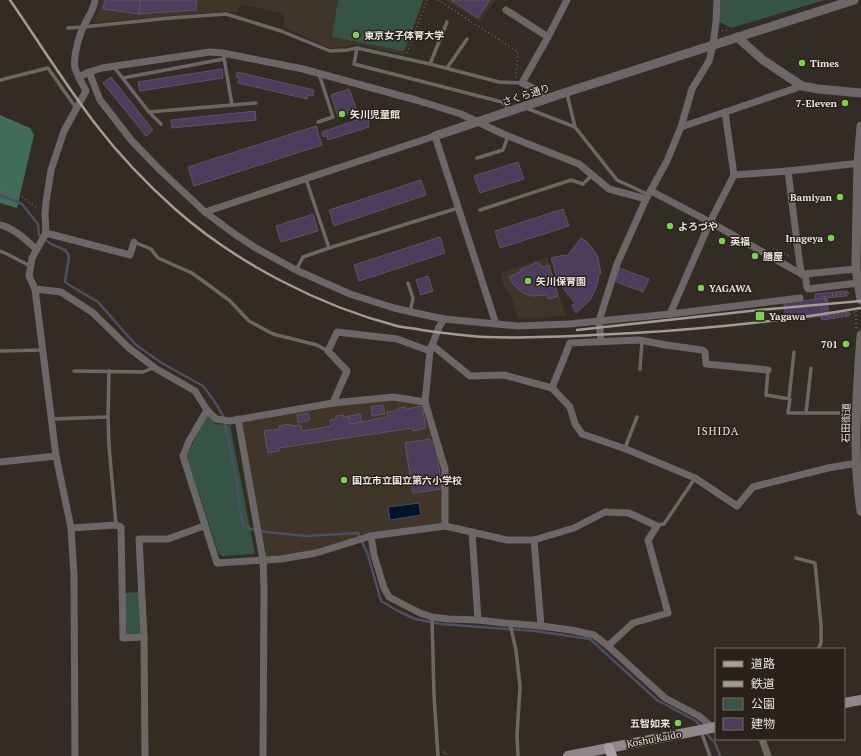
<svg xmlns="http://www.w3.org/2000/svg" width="861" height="756" viewBox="0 0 861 756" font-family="'PT Serif','Noto Sans JP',serif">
<rect width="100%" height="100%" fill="#322c24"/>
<g fill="#3f3629">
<polygon points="100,0 424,0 404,55 355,44 346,47 330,48 283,27 284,14 241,4 237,13 226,11 92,23 99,8"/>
<polygon points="445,0 496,0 480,22"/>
<polygon points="547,257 566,316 518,318 510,292 505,289 500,273"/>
<polygon points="393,397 425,402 445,469 445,526 371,536 316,553 263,560 256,525 245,491 238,419"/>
</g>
<g fill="#355446">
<polygon points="338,0 423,0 404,51 332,37"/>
<polygon points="721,0 825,0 731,28 719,22"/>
<polygon points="207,414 215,424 230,425 255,554 222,556 218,552 188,460 187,455"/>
<polygon points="139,592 140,635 127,636 125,593"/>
</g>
<polygon fill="#426c5a" points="0,115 30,128 34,135 17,208 0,203"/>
<polygon fill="#04122c" stroke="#485161" points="419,503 421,515 390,520 388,507"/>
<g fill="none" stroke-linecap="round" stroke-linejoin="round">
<g stroke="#485161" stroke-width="2.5">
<polyline points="0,195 22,204 38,224 39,235 51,244 65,250 68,254 69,258 65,281 66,283 98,302 135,344 160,362 203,386 215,402 223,416 236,478 243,526 257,531 305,536 358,533 368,555 381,601 398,611 415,619 441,624 535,631 590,639 657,700 696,721 700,726"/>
<polyline points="705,732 715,743 720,756"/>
</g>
</g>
<g fill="#4d3c5b" stroke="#5b5660">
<polygon points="105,0 141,0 139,14 103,9"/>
<polygon points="141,0 197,0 196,10 139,14"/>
<polygon points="451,0 490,0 478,18"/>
<polygon points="222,69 223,78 140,91 138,82"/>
<polygon points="237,72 314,90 313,96 308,95 307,99 238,83 239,78 236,77"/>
<polygon points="111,77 153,130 146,136 103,83"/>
<polygon points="349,89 356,108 347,111 348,114 338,117 331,95"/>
<polygon points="255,111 256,120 172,128 171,120"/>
<polygon points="369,116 370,121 368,122 369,127 328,140 327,136 323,137 322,132"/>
<polygon points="316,126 322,145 194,186 188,167"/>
<polygon points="518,162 524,179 480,193 474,176"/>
<polygon points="421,180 426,195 334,226 329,210"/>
<polygon points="563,209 569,226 500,248 495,231"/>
<polygon points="313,214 318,231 281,242 276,226"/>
<polygon points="440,237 445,253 359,281 354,265"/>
<polygon points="581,238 588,243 595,252 598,258 601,274 599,274 598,282 595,290 591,299 584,306 576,313 572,305 575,303 558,282 551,258 564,255 567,256"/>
<polygon points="538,262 542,267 549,265 558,296 548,299 547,295 533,296 525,294 519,290 514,285 509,277 520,272 520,270"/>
<polygon points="619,268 649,279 643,292 614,281"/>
<polygon points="428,276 433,291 421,295 416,280"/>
<polygon points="847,291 847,296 815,299 815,294"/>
<polygon points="827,298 829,315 786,321 784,303"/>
<polygon points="849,312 849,316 822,320 821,316"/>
<polygon points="383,405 385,414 372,416 371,407"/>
<polygon points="422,406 426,428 413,431 413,428 279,448 279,451 268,453 264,431 280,429 279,426 290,424 291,426 301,425 302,431 331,426 330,420 336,419 336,416 344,415 344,417 349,416 350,424 388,417 387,412 399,410 398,408 405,407 406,409"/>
<polygon points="308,413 310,420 298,423 297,415"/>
<polygon points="360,414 362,422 350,424 349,416"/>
<polygon points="430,439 431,442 435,441 442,489 413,493 405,443"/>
</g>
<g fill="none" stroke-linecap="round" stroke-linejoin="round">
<g stroke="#726d66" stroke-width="1.5" stroke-dasharray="1 3" stroke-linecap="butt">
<polyline points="438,0 518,52 516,77"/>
<polyline points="722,31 730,30"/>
<polyline points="407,53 427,0"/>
<polyline points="0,189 17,193 37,208"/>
<polyline points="773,248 791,257"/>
<polyline points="832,295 852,293"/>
<polyline points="824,296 827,317 856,313"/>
<polyline points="821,309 826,309"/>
<polyline points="856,328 856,308"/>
<polyline points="443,752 446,752 446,756"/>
</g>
<g stroke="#6c6767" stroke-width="3.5">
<polyline points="68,28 83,27 170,18 226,14 281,31 330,51 347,50 357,48 430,64 499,82 522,83"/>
<polyline points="357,48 354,64 502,102 510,110"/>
<polyline points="224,58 232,105"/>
<polyline points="430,64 447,22"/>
<polyline points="114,67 149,112 161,124"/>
<polyline points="447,68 467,39"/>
<polyline points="123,78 224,59"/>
<polyline points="0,80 48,68 76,108"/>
<polyline points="567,94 575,127"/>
<polyline points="526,108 575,127 617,180 649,195"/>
<polyline points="149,112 256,103"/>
<polyline points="318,122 333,117 319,74"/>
<polyline points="477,158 503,150 508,136"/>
<polyline points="306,179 329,248"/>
<polyline points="480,210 571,180 583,184 592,175"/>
<polyline points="134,242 151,249 158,258 192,273 229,300 249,321 273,334 317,345 328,351"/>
<polyline points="0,251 7,254 30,266"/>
<polyline points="296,270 303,257 329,248 458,208"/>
<polyline points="408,283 413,298 410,312"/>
<polyline points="0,351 43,350"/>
<polyline points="640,369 642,341"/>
<polyline points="768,370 766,395 790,399 788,413 855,413"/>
<polyline points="74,371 143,372 153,368"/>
<polyline points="109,371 108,417 109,446 116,525"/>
<polyline points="789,398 794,352"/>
<polyline points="806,413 811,368"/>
<polyline points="51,419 108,417"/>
<polyline points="625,448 637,417"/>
<polyline points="657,525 664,524 695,478"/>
<polyline points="796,558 815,563 821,625 821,643 818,649"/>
<polyline points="432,617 434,696 438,756"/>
<polyline points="510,624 516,650 520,687 517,735 518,756"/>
<polyline points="701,731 710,756"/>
</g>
<g stroke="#6c6767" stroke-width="7">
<path d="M95 0C94 9 88 17 84 26 79 35 73 57 75 68 77 76 83 84 86 91L64 131 51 170 46 202 45 214 46 233 130 255 134 242"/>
<polyline points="506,10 548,37"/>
<polyline points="89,72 100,100 132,141 161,171 205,212 236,235 256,248 296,270 350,294 394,308 416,313 444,319 439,327 430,351"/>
<polyline points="79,77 89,72 102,68 210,52 223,53 303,69 416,100 461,114 503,134 579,164 609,189 646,199"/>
<polyline points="543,101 542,92 522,83 548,37 567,0"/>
<polyline points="725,112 734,175 788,171 800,266 802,275"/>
<polyline points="681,127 802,86"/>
<polyline points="788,171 861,163"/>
<polyline points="651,191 710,222 796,271 803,274"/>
<polyline points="205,212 435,136 496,324"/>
<path d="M0 225C14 228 26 240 36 249"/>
<polyline points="46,233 32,258 29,276 35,289 61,292 92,312 129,348 155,368 195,391 207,410 189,441 183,456 217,563 281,559 316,553 371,536 445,526 445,469 425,402"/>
<polyline points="856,269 805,274 807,287 808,289 858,283"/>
<polyline points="35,289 56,456 71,528 74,576 75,756"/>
<polyline points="670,314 710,222 734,175"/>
<polyline points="444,319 518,326 569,324 670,314 800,298"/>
<polyline points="601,341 599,321 617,264 646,199 667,161 681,127 692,89 709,61 713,45 716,22 717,0"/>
<polyline points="432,345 470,376 504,375 552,388 570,407 575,424 582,434 626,449 695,478 737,506 753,487 828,468 857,463"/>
<polyline points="552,388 570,343 639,340 666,345 702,350 705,352 706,364 768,370"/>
<polyline points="207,410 216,419 230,421 333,403 393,397 425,402 430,351 397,339 337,332 328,351 347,371 333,403"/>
<polyline points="238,419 263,560 264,588 263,756"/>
<polyline points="0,462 56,456"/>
<polyline points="445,526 507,540 534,540 574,528 605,512 629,513 657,526 648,540 668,613 633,623 608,646"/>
<polyline points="71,528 116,525 121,527 123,638 144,637"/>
<polyline points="472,532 478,620"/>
<polyline points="371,536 374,555 384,588 389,597 420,613 432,617 448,619 478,620 504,623 541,626 571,630 594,635 608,646 665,698 699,716 713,728"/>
<polyline points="534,540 541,626"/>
<polyline points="762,739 768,756"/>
<polyline points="145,756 144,637 139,539 168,539 204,526"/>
</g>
<g stroke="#6c6767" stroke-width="9">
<polyline points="737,37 763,60 802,86 818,89 861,93"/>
<polyline points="861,126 858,163 856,259 856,269 861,300"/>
<polyline points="435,136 567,92 854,0"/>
<path d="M861 335C857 394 852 452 861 511"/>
</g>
<g stroke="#908788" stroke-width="10">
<polyline points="844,703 861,700"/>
<polyline points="568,756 716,727"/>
</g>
<polyline stroke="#ab9fa1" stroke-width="10" points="609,748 612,756"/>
<g stroke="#a19c96" stroke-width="2.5">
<path d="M10 0C39 42 66 86 97 126 120 156 147 184 175 209 236 263 320 306 397 326 405 328 414 328 422 330 443 333 464 336 486 337 535 339 585 335 634 333 686 330 737 325 787 319 812 316 837 312 861 308"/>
<polyline points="577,330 759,310 861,301"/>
</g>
</g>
<g fill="#7ed053" stroke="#28221a" stroke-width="1.5">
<circle cx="356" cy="35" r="4"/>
<circle cx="802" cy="63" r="4"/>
<circle cx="845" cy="103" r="4"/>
<circle cx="342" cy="114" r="4"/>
<circle cx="840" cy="197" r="4"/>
<circle cx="670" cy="226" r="4"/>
<circle cx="831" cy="238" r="4"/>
<circle cx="722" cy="241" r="4"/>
<circle cx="755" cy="256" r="4"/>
<circle cx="528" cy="281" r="4"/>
<circle cx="701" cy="288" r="4"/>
<rect x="755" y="311" width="10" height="10" rx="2"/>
<circle cx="846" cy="344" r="4"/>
<circle cx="344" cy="480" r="4"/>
<circle cx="678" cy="723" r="4"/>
</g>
<g text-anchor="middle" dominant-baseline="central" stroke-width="3" stroke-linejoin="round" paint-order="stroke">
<g font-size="10" font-weight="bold" fill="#e7e3de" stroke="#28221a" text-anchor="start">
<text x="364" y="35">東京女子体育大学</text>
<text x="810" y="63">Times</text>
<text x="837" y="103" text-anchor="end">7-Eleven</text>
<text x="350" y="114">矢川児童館</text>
<text x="832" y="197" text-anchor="end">Bamiyan</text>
<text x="678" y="226">よろづや</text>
<text x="823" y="238" text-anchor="end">Inageya</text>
<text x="730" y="241">英福</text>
<text x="763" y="256">膳屋</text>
<text x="536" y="281">矢川保育園</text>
<text x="709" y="288">YAGAWA</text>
<text x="769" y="316">Yagawa</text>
<text x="838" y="344" text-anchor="end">701</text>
<text x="352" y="480">国立市立国立第六小学校</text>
<text x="670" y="723" text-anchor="end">五智如来</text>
</g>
<g font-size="10" fill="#e7e3de" stroke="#28221a">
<text transform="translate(526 95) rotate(-18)">さくら通り</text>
<text transform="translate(846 423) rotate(-89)">石田街道</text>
<text transform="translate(654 739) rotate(-11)">Koshu Kaido</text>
</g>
<g font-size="11" letter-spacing="1" fill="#e7e3de" stroke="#28221a">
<text x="718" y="431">ISHIDA</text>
</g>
</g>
<rect x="715" y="648" width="130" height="92" fill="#28221a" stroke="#746f68"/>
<rect x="723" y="661" width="20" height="6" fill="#ab9fa1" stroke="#746f68"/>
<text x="751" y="668" font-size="12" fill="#e7e3de">道路</text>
<rect x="723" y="681" width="20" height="6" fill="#a19c96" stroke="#746f68"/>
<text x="751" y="688" font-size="12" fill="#e7e3de">鉄道</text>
<rect x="723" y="698" width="20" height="12" fill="#355446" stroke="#746f68"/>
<text x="751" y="708" font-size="12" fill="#e7e3de">公園</text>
<rect x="723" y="718" width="20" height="12" fill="#4d3c5b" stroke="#746f68"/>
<text x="751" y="728" font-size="12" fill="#e7e3de">建物</text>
</svg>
